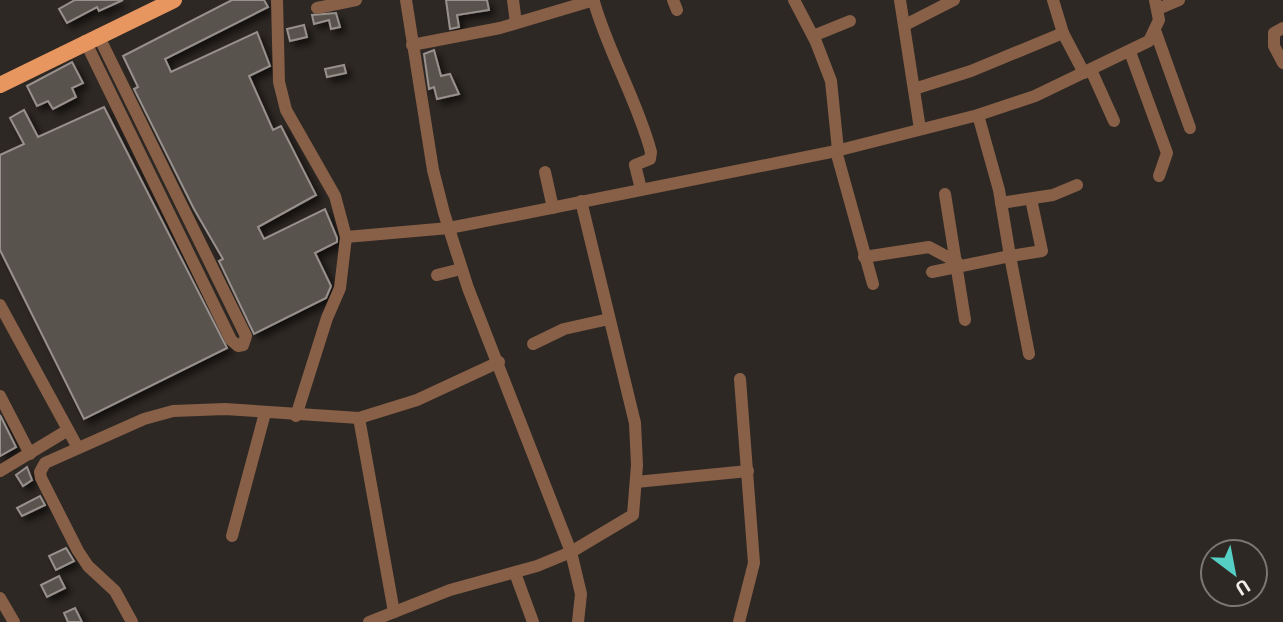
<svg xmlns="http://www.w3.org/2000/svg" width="1283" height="622" viewBox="0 0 1283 622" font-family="Roboto,sans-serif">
<defs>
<filter id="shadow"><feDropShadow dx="5" dy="5" stdDeviation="3.5" flood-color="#0009"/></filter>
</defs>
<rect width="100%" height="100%" fill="#2e2824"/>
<g fill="#59524d" stroke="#98908c" stroke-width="2" filter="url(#shadow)">
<polygon points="75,0 123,0 99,11 97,7 67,23 59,9"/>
<polygon points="232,0 264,0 268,7 165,59 171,72 257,32 270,66 249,76 273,130 281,126 316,195 258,227 264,239 325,209 337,238 337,242 315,253 331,286 326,298 254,334 219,261 223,259 194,209 134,89 138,87 123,56"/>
<polygon points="446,0 487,0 489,10 457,15 459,27 450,29"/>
<polygon points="336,13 340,27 331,29 329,20 314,24 312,15"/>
<polygon points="304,25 307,37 290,41 287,29"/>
<polygon points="434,50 441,76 450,74 459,94 437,99 434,87 429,89 424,54"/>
<polygon points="72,62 83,83 72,88 76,97 53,109 48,101 37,106 27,86"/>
<polygon points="344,65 346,73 327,77 325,69"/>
<polygon points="104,107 227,348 84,419 0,250 0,155 24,144 10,118 24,110 38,137"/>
<polygon points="0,415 16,447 0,456"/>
<polygon points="27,467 32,480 23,486 16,475"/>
<polygon points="40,496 45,505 22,516 17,508"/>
<polygon points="66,548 74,561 56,570 49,556"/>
<polygon points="59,576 65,588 47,597 41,585"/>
<polygon points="75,608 82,622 68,622 64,613"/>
</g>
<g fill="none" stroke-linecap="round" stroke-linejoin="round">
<g stroke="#886047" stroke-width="12">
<polyline points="277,0 279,82 286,110 335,196 346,237 340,288 327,318 296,416"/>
<polyline points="406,0 433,170 444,213 468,288 571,552 581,594 578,622"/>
<polyline points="513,0 516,23"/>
<polyline points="673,0 677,10"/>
<polyline points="794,0 816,42 831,81 838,150"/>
<polyline points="900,0 920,129"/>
<polyline points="1053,0 1063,33 1084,73"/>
<path d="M594 2C609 54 637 100 651 152L650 159 635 165 641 189"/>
<polyline points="317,8 356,0"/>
<polyline points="1158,9 1179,0"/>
<polyline points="905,25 954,0"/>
<polyline points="1283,28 1274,33 1274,46 1283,63"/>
<polyline points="1156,33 1190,128"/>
<polyline points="813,36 850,21"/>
<polyline points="85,41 231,340 238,346 243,345 246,336 98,35"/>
<polyline points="412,45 500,28 594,0"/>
<polyline points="1130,52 1167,153 1159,176"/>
<polyline points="1091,70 1114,121"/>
<polyline points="914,89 971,71 1063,33"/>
<polyline points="836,151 873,284"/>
<polyline points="545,172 553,208"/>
<polyline points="945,194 965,320"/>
<polyline points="1001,203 1053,195 1077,185"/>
<polyline points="346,237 449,228 516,215 836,151 978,115 1035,96 1149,41 1159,20 1155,0"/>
<polyline points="864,257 929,247 957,262"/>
<polyline points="932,272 1010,256 999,190 978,115"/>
<polyline points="437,275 461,269"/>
<polyline points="0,305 78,448"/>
<polyline points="533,344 564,329 609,319"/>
<polyline points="1029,354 1010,256 1042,251 1031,199"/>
<polyline points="0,396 30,454"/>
<polyline points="359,418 394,612"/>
<polyline points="0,471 68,430"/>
<polyline points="636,482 748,471"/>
<polyline points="232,536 265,413"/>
<polyline points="515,573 533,622"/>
<polyline points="0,598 14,622"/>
<polyline points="132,622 115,591 88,566 78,551 41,478 40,472 45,463 144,419 173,411 225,409 359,418 417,400 499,362"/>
<polyline points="369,622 450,590 537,566 571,552 633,515 637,465 635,423 581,201"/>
<polyline points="739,622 754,563 740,379"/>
</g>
<polyline stroke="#e89660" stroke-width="16" points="0,85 174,0"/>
</g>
<g transform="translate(1234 573) rotate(148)"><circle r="33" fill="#2e2824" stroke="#7c7774" stroke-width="2"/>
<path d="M0-5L12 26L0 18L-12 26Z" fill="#55cec4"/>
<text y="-10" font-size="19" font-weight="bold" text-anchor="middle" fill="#f2edeb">U</text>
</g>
</svg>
